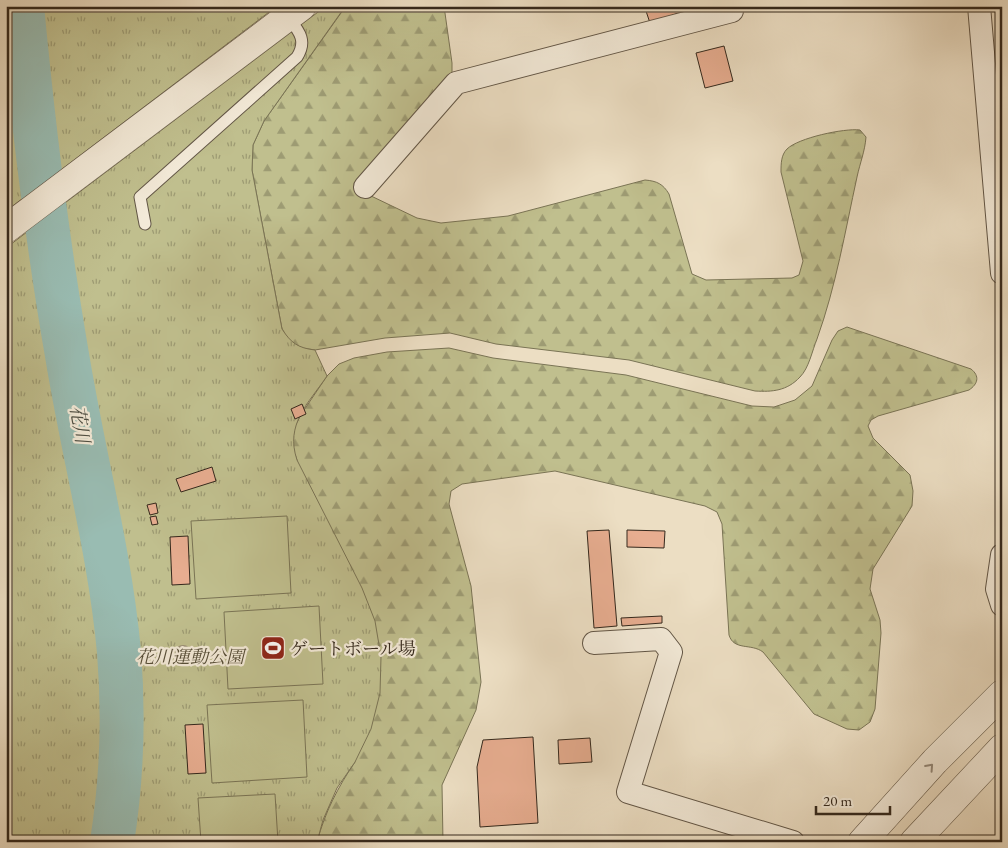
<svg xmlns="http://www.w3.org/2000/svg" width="1008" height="848" viewBox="0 0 1008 848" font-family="'EB Garamond','Noto Serif JP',serif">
<defs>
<pattern id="forest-firs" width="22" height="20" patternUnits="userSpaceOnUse" patternTransform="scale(1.25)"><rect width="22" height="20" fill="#c0bf8e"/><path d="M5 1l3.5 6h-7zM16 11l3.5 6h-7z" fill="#9d9b73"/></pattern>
<pattern id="park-tufts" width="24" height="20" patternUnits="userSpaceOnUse" patternTransform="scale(1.25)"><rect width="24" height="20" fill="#c0bf8e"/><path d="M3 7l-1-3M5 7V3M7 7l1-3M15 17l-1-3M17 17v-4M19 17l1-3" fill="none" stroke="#9d9b73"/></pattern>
</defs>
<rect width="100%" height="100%" fill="#ecdec3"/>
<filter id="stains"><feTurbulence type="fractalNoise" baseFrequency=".004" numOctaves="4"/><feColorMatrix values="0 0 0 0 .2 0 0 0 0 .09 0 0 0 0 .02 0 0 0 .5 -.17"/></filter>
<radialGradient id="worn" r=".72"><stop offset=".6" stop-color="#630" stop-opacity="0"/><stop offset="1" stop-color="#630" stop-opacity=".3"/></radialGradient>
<g fill="url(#forest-firs)" stroke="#7a7455">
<path d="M346 6H444L452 63V73L369 195 417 218 441 223 508 216 645 180C657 181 663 184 669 194L692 274 706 280 792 278 799 275 803 261 781 172C781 164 781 155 787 149 798 138 844 128 860 130L866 137C865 151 860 163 857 177 845 232 836 286 817 339 812 351 809 368 800 377 787 391 772 392 755 391L629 360 496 344 450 333 385 338 315 350 302 348 289 341 282 329 252 170 253 145 264 121Z"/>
<path d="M847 327 971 369C980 376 978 384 969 390L878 416 871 420 868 426 873 438 910 475 913 491 912 506 873 569 870 589 880 620 881 633 875 709 870 722 859 730 847 729 814 714 763 652C751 643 734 651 729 635L722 524 717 512 705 506 555 471 462 484 451 491 449 504 471 586 481 682 476 710 442 785 443 842H317C325 812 338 787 355 762L297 460 292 445 294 428 302 413 327 376 339 364 354 358 387 352 449 348 493 358 626 375 752 406 774 407 795 400 812 386 832 340 838 331Z"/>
</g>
<path fill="url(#park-tufts)" stroke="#7a7455" d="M6 6H277L49 179 53 212 326 6H339L342 11 264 121 253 145 252 170 282 329C291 343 298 348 315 350L327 376C308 404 285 424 297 460L362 588 375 621 381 657 380 693 371 729 355 762 337 788 323 820 317 842H6V248L40 222 35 189 6 211Z"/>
<g fill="#c0bf8e" stroke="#7a7455">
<polygon points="287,516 291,593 196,599 191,521"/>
<polygon points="319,606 323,684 228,689 224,612"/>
<polygon points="303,700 307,777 212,783 207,705"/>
<polygon points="275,794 278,842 201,842 198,798"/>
</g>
<polygon fill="#99bcb2" stroke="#718176" points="100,816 132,821 124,842 101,842"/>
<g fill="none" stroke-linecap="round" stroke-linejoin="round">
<polyline stroke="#667267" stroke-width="1" points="106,842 105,824 108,822 124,825 120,842"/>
<polyline stroke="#718176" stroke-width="8" points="21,147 35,135"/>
<path stroke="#99bcb2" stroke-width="44" d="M22 6C33 123 47 240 67 355 83 454 110 552 119 652 124 715 122 779 112 842"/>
</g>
<g fill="#e7ad90" stroke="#34281c">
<polygon points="650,6 689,6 690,9 650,23 646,11 651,9"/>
<polygon points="724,46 733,81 705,88 696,53"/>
<polygon points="302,404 306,414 295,419 291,409"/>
<polygon points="212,467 216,481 181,492 176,479"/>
<polygon points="156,503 158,513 150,515 147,505"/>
<polygon points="156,516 158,524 152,525 150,517"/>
<polygon points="609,530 617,626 594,628 587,531"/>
<polygon points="627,530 665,531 664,548 627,547"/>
<polygon points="188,536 190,584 172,585 170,537"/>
<polygon points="662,616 662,623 622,626 621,618"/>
<polygon points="203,724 206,773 188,774 185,725"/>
<polygon points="533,737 538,823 480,827 477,767 483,740"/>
<polygon points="590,738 592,762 559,764 558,740"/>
<polygon points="688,839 688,842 650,842"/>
</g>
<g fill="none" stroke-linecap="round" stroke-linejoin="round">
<defs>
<path id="service" d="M145 224 140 197 297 57C308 40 298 30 288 17"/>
<g id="minor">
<polyline points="979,6 1002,273"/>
<polyline points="365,187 456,83 732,11 731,6"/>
<polyline points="1002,555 997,589 1002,605"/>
<polyline points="594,643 661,639 671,652 628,792 793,842"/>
</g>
<g id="tertiary">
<polyline points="6,229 302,6"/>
<polyline points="862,842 935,761 1002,694"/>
<polyline points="914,842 1002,748"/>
</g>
</defs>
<use href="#service" stroke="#625646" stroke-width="13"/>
<use href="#minor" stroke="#625646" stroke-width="24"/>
<use href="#tertiary" stroke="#625646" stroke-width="29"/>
<use href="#service" stroke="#f3ead8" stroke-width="11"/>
<use href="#minor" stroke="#f3ead8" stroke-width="22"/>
<use href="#tertiary" stroke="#f3ead8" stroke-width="28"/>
</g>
<circle fill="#9a8f77" cx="183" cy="653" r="8"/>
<defs><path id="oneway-chevron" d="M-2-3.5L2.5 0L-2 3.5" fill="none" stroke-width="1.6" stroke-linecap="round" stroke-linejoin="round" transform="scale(1.25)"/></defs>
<use stroke="#94897a" href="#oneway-chevron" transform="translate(930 767) rotate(-48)"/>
<defs>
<symbol id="stadium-square" viewBox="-11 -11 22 22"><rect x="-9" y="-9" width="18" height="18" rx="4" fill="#8f2418" stroke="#f3ead8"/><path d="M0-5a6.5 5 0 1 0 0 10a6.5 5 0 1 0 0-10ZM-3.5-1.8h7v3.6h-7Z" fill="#fff"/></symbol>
</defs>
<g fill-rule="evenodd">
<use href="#stadium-square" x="259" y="634" width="28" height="28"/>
</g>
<g text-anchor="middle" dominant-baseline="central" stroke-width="4.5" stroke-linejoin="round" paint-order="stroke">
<g font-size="18" fill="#34281c" stroke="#f3ead8" text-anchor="start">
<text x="290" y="648">ゲートボール場</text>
</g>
<g font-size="18" font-style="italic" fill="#574e38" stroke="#f3ead8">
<text x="190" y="656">花川運動公園</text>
</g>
<g font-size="19" font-style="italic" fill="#4d4d42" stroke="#f3ead8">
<text transform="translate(80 424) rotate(80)">花川</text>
</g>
</g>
<rect width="1008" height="848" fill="none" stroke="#ecdec3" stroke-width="25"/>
<rect x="8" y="8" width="993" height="833" fill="none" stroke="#34281c" stroke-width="2.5"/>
<rect x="12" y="12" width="983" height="823" fill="none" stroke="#34281c"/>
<path d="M816 806v8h74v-8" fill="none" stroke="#34281c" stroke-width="2.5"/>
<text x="823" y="806" font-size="15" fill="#34281c" stroke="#f3ead8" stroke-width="4" paint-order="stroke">20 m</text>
<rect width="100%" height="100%" filter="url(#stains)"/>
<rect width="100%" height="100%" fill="url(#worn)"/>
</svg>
